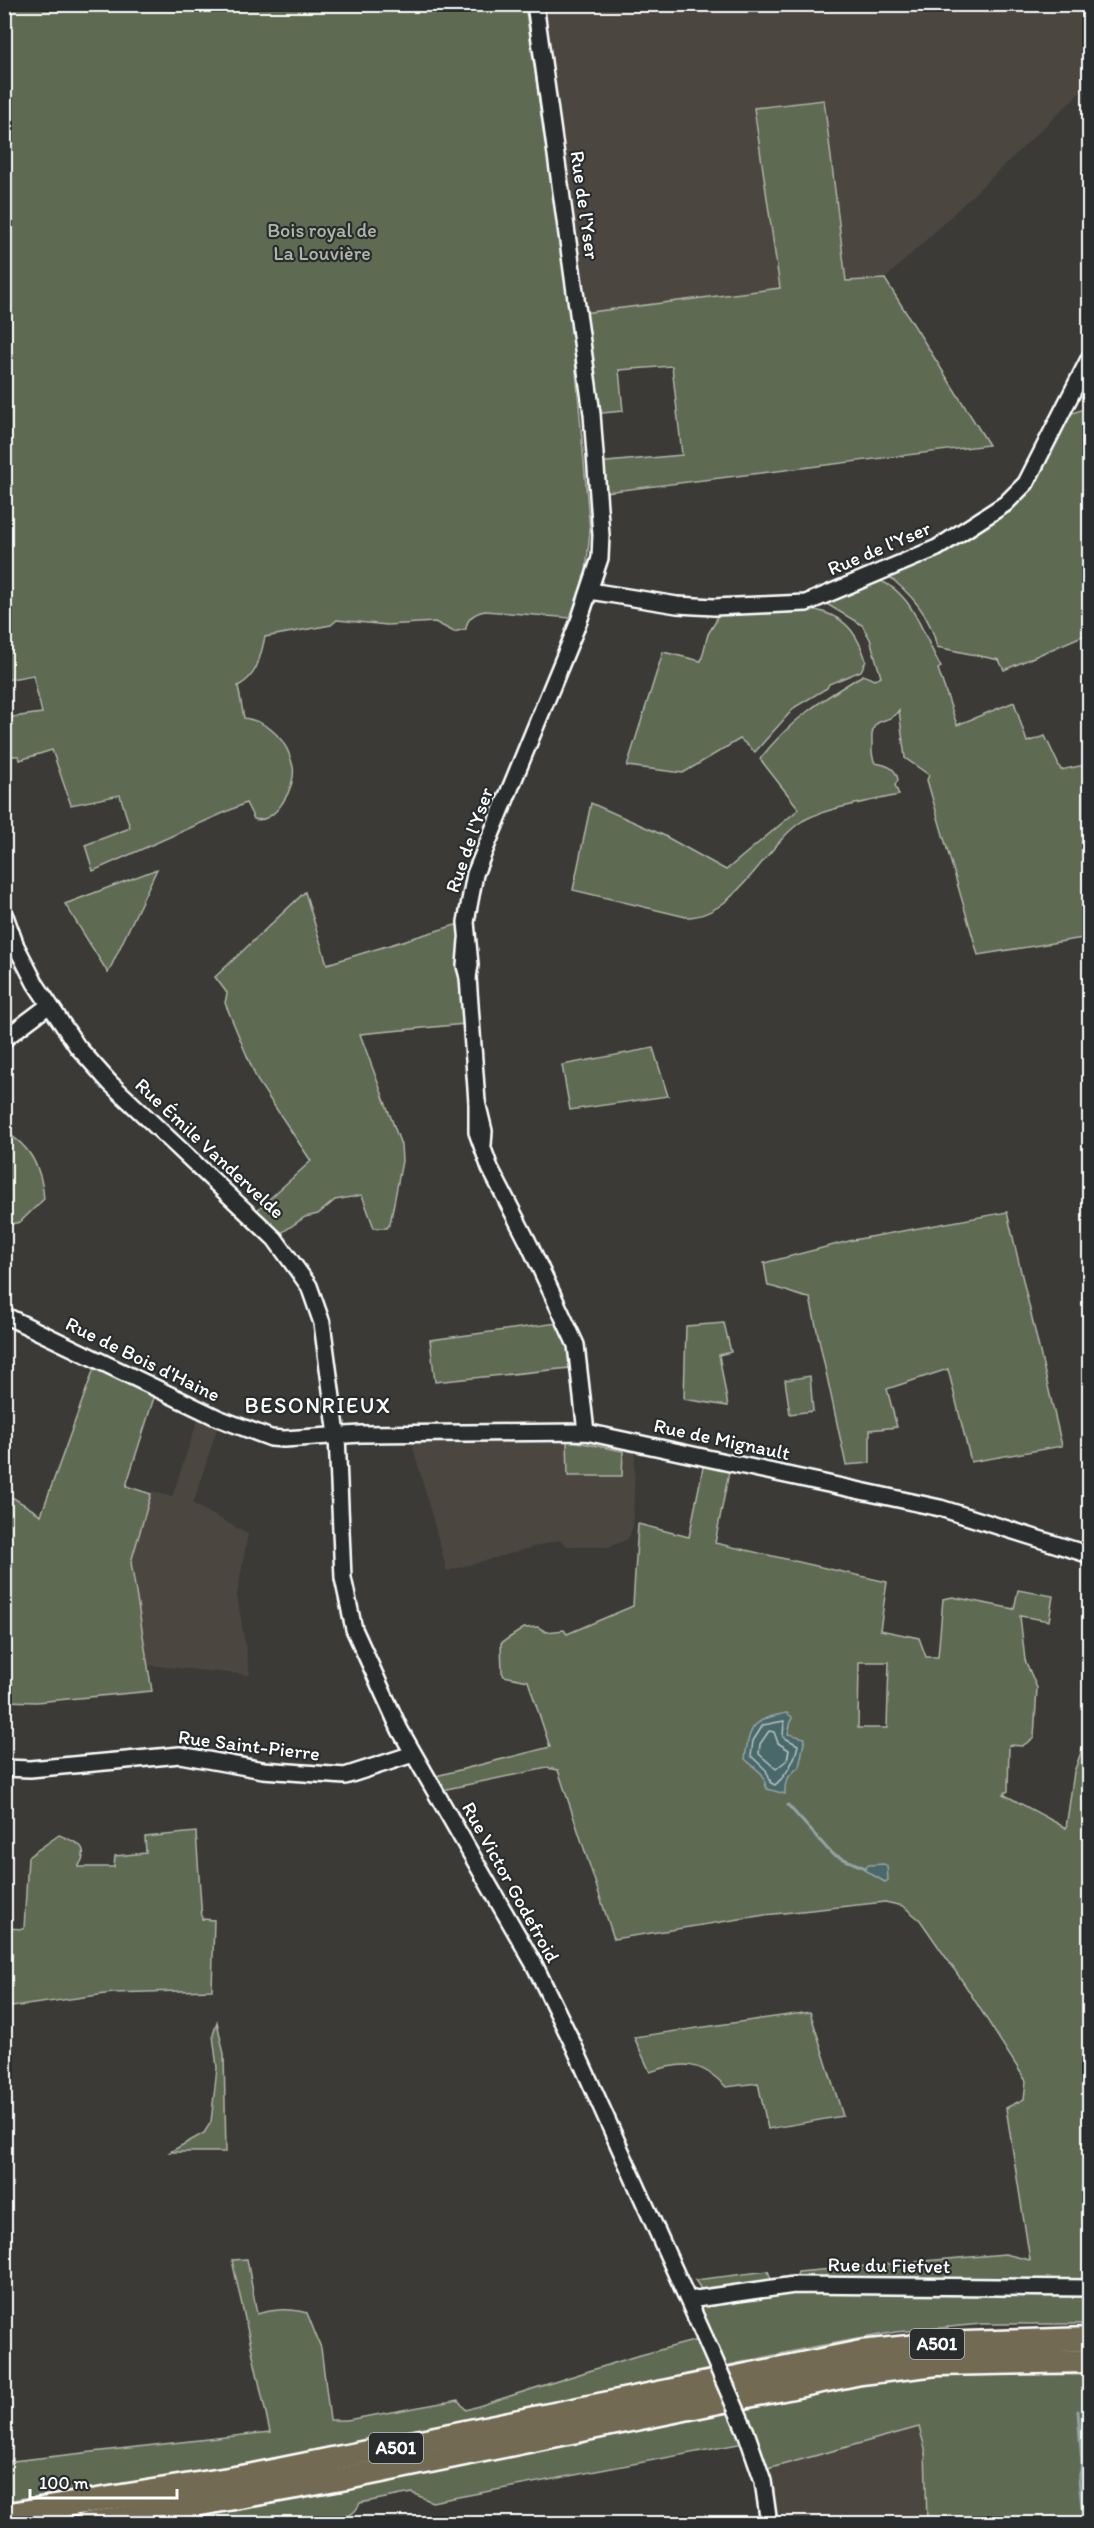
<svg xmlns="http://www.w3.org/2000/svg" width="1094" height="2528" viewBox="0 0 1094 2528" font-family="Itim,sans-serif">
<rect width="100%" height="100%" fill="#3b3a37"/>
<filter id="ink" filterUnits="userSpaceOnUse"><feTurbulence type="fractalNoise" baseFrequency=".0167" numOctaves="2"/><feDisplacementMap in="SourceGraphic" scale="12" xChannelSelector="R" yChannelSelector="G"/><feConvolveMatrix kernelMatrix="1 2 1 2 8 2 1 2 1" color-interpolation-filters="sRGB"/></filter>
<g filter="url(#ink)">
<g fill="#4b4741">
<polygon points="543,5 1089,5 1089,84 885,279 780,288 583,313"/>
<polygon points="201,1410 220,1419 193,1504 248,1534 237,1595 250,1675 148,1665 131,1562 152,1491 172,1497"/>
<polygon points="586,1438 635,1448 633,1527 628,1539 609,1547 568,1546 559,1540 447,1571 411,1440"/>
<polygon points="920,2427 925,2448 927,2523 769,2523 760,2471"/>
</g>
<g fill="#5f6b52" stroke="#afb5a8" stroke-width="1.5" fill-rule="evenodd">
<path d="M5 5H525L571 313 590 531 586 572 571 618 485 611C474 613 467 618 466 629L454 632 435 622 387 625 337 620 331 625 265 637C260 657 258 676 238 686L244 718C270 722 288 741 293 767 297 785 275 826 254 819L246 803 93 871 85 845 130 828 120 795 71 805 52 750 20 760 19 756H5V718L42 713 33 675 5 680Z"/>
<polygon points="824,100 846,281 885,279 989,445 598,493 596,463 682,455 672,366 619,370 623,411 592,414 583,313 780,288 754,108"/>
<path d="M1089 407V633L1004 670 999 660 937 647C930 614 911 594 885 573L1008 507 1064 416Z"/>
<path d="M871 578C913 587 922 635 941 667L938 669 957 725 1014 702 1027 742 1045 736 1061 770 1089 764V937L978 955 927 780 929 775 905 758 899 710C889 727 870 712 872 743 872 750 871 756 875 763 886 765 896 767 898 780L895 785 899 795C875 800 820 809 801 822 765 846 735 918 686 917L573 890 591 803 663 835 726 870 799 809 760 759C790 720 821 700 863 675L874 680 881 677 870 639 862 625 820 600Z"/>
<path d="M805 608C840 613 856 627 866 661L861 671 829 684 827 688 795 707 755 752 740 739 683 773 627 766 663 652 701 661 708 634 716 621 717 612Z"/>
<polygon points="157,869 108,973 65,904"/>
<polygon points="305,892 327,964 462,923 465,1024 360,1034 401,1145 402,1161 390,1224 387,1228 374,1228 362,1195 335,1200 318,1214 305,1217 277,1236 254,1213 311,1161 257,1080 225,1003 227,993 215,977"/>
<polygon points="653,1048 668,1096 570,1110 562,1065"/>
<path d="M5 1132C32 1146 42 1170 44 1199L20 1222 12 1224 5 1218Z"/>
<path d="M1007 1212 1062 1446 971 1462 948 1369 887 1389 897 1427 870 1430V1463L846 1465 810 1298C794 1296 783 1288 768 1286L764 1263 853 1240Z"/>
<polygon points="565,1322 579,1367 435,1382 430,1340"/>
<polygon points="724,1323 731,1352 719,1355 728,1406 684,1399 686,1326"/>
<polygon points="97,1360 157,1388 126,1486 151,1494 131,1562 152,1691 36,1702 5,1701 4,1492 41,1515"/>
<polygon points="810,1376 813,1411 790,1414 785,1380"/>
<polygon points="567,1440 623,1451 622,1476 568,1476"/>
<path d="M704 1462 730 1467 715 1543 887 1582 880 1630 919 1638 926 1657H938L943 1599 953 1597 1014 1609 1018 1590 1053 1596 1049 1621 1020 1616 1025 1660 1037 1688 1034 1738 1022 1746 1009 1745 1008 1791 1003 1794 1066 1828 1074 1772 1089 1730V2288L794 2285 798 2272 1005 2254 1030 2260 1006 2108 1024 2099 1026 2081 965 1985 920 1920 903 1906 885 1902 765 1915 614 1939 558 1770 547 1768 447 1789 438 1795 428 1778 550 1747 528 1681 504 1676 502 1672 501 1643 524 1628 538 1627 546 1632 564 1630 567 1634 633 1606 638 1524 689 1537ZM859 1662H889L887 1728H858Z"/>
<path d="M196 1832 202 1919 214 1920 212 1990 113 1993 5 2008V1928L24 1929 28 1857 59 1835C77 1842 92 1847 78 1867H114L115 1856 146 1853 145 1837Z"/>
<path d="M810 2012 843 2116 768 2129 758 2083 726 2087C701 2061 683 2061 650 2072L634 2037Z"/>
<polygon points="217,2022 224,2054 226,2152 170,2152 204,2133 211,2122 217,2068 213,2035"/>
<path d="M247 2259 257 2314C275 2309 288 2308 307 2313L321 2348 330 2420H347L458 2400 466 2410 633 2357 705 2338 698 2305 786 2293 1089 2295V2324H982L896 2332 813 2347 356 2444 217 2470 5 2501 4 2462 270 2432 232 2260Z"/>
<polygon points="768,2271 774,2287 706,2296 695,2280"/>
<path d="M1011 2374 1089 2375 1090 2518H1084V2523H927L925 2448 919 2427 760 2471 749 2442 432 2502 412 2493 360 2503C354 2519 336 2520 321 2523L157 2524 355 2489 820 2390 934 2377Z"/>
</g>
<g fill="#4a686b" stroke="#92a4a6" stroke-width="1.5">
<path d="M787 1713 792 1717 788 1734 805 1738 799 1767C789 1775 784 1781 785 1794L767 1789 762 1774 745 1759C749 1725 754 1719 787 1713Z"/>
<polygon points="884,1864 887,1866 888,1880 885,1882 864,1870 868,1865"/>
</g>
<g fill="none" stroke-linecap="round" stroke-linejoin="round">
<g stroke="#b7c3c4" stroke-width="1.5">
<path d="M784 1721 783 1737 798 1745C795 1760 786 1776 775 1785L771 1783 766 1770 751 1756 753 1741 763 1725Z"/>
<polygon points="769,1731 774,1732 778,1743 789,1750 787,1760 776,1769 759,1754 760,1744"/>
</g>
<g stroke="#92a4a6" stroke-width="3">
<polyline points="788,1805 832,1854 865,1868"/>
<polyline points="1078,2411 1082,2464 1079,2480 1084,2524"/>
</g>
<defs>
<g id="minor">
<polyline points="590,591 677,605 714,607 806,603 937,548 1005,504 1026,483 1090,357"/>
<polyline points="4,913 16,946 35,983 77,1046 110,1083 275,1239 309,1286 322,1323 337,1435 343,1578 354,1629 400,1730 534,1964 573,2044 705,2338"/>
<polyline points="467,940 465,966 468,977 470,965 466,922 475,874 579,621 600,558 601,535 592,414 535,4"/>
<polyline points="468,977 477,1102"/>
<polyline points="4,1039 48,1006"/>
<polyline points="483,1145 484,1131 477,1102 477,1132 490,1168 529,1244 576,1345 586,1432"/>
<polyline points="4,1315 218,1418 271,1438 284,1439 361,1434 586,1432 940,1508 1090,1555"/>
<polyline points="4,1768 30,1769 180,1755 263,1770 345,1776 413,1754"/>
<polyline points="689,2300 794,2285 1090,2288"/>
<polyline points="746,2432 763,2481 769,2524"/>
</g>
<g id="highway">
<polyline points="4,2515 253,2475 861,2352 936,2344 1090,2339"/>
<polyline points="87,2524 347,2478 861,2373 937,2364 1090,2361"/>
</g>
</defs>
<use href="#minor" stroke="#fff" stroke-width="20"/>
<use href="#highway" stroke="#fff" stroke-width="27"/>
<use href="#minor" stroke="#2a2d2e" stroke-width="15"/>
<use href="#highway" stroke="#736b52" stroke-width="22"/>
<defs>
<polyline id="minor-bridge" points="705,2338 746,2432"/>
</defs>
<use href="#minor-bridge" stroke="#fff" stroke-width="20" stroke-linecap="butt"/>
<use href="#minor-bridge" stroke="#2a2d2e" stroke-width="15"/>
</g>
</g>
<g text-anchor="middle" dominant-baseline="central" stroke-width="4.5" stroke-linejoin="round" paint-order="stroke">
<g fill="#2a2d2e" stroke="#bfc0c0" stroke-width="1.5">
<rect x="910" y="2329" width="54" height="30" rx="4.5"/>
<rect x="369" y="2433" width="54" height="30" rx="4.5"/>
</g>
<g font-size="18" font-weight="bold" fill="#fff">
<text x="937" y="2344">A501</text>
<text x="396" y="2448">A501</text>
</g>
<g font-size="20" fill="#fff" stroke="#2a2d2e">
<text transform="translate(585 205) rotate(82)">Rue de l'Yser</text>
<text transform="translate(879 548) rotate(-23)">Rue de l'Yser</text>
<text transform="translate(469 840) rotate(-71)">Rue de l'Yser</text>
<text transform="translate(210 1148) rotate(43)">Rue Émile Vandervelde</text>
<text transform="translate(143 1359) rotate(26)">Rue de Bois d'Haine</text>
<text transform="translate(722 1439) rotate(12)">Rue de Mignault</text>
<text transform="translate(249 1745) rotate(7)">Rue Saint-Pierre</text>
<text transform="translate(511 1882) rotate(61)">Rue Victor Godefroid</text>
<text transform="translate(889 2265) rotate(1)">Rue du Fiefvet</text>
</g>
<g font-size="20" fill="#afb5a8" stroke="#2a2d2e">
<text x="322" y="230">Bois royal de<tspan x="322" dy="23">La Louvière</tspan></text>
</g>
<g font-size="22" letter-spacing="1.5" fill="#fff" stroke="#2a2d2e">
<text x="318" y="1405">BESONRIEUX</text>
</g>
</g>
<rect width="1094" height="2528" fill="none" stroke="#2a2d2e" stroke-width="24"/>
<rect x="12" y="12" width="1070" height="2504" fill="none" stroke="#fff" stroke-width="2" filter="url(#ink)"/>
<path d="M30 2489v9h147v-9" fill="none" stroke="#ffffff" stroke-width="3"/>
<text x="39" y="2489" font-size="18" fill="#ffffff" stroke="#2a2d2e" stroke-width="4.5" paint-order="stroke">100 m</text>
</svg>
